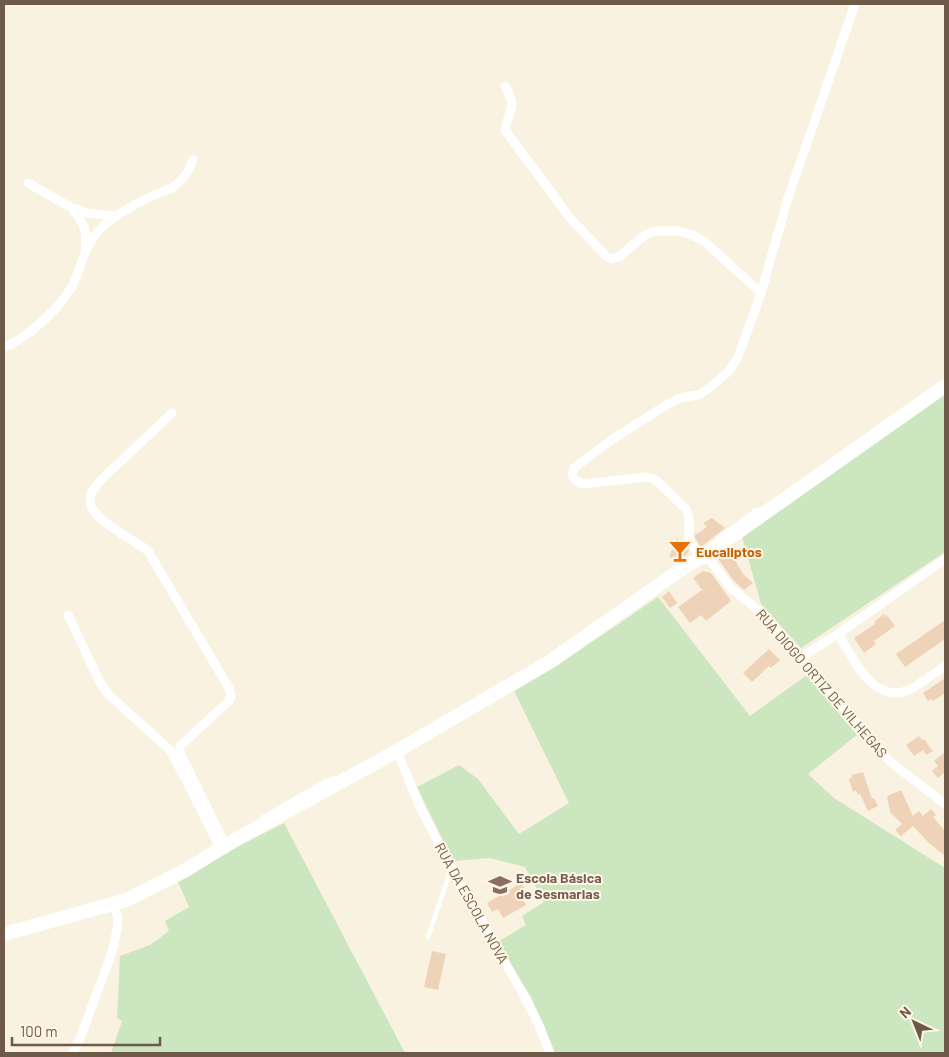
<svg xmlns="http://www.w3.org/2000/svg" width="949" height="1057" viewBox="0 0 949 1057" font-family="Barlow,sans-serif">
<rect width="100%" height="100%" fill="#faf2e0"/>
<g fill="#cce6c0">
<polygon points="945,390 945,552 801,648 761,604 742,537"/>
<polygon points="658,597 750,716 807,675 857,735 808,774 834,798 945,868 945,1053 553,1053 531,997 496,943 526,925 522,916 544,902 525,867 490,858 453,861 417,787 459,765 478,779 519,834 569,803 514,691 558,665"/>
<polygon points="284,823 405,1053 111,1053 122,1021 117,1018 120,956 150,945 169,931 165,921 189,907 176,878"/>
</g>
<g fill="#eed3b9">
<polygon points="712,518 725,528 701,547 695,538 695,535 707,527 703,523"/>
<polygon points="677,538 684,544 689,551 685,556 678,560 669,557"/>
<polygon points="729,550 743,574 753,583 744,590 733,580 717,557"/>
<polygon points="703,571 711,573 731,601 706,621 701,615 690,623 678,607 702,590 693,578"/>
<polygon points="669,591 677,603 670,608 662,597"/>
<polygon points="884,614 886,617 887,615 895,626 874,641 876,644 864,653 854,638 875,624 874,622"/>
<polygon points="945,620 945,639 905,667 896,654"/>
<polygon points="769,649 780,660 771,668 769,666 752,682 743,673"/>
<polygon points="945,678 945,693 933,701 932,699 928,701 923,693"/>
<polygon points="919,736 922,740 924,739 933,751 926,755 923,750 914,756 906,745"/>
<polygon points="945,752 945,775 944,773 938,778 932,771 938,766 934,761"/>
<polygon points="863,772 872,799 874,798 878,806 868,811 860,794 858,795 856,790 853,792 849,779 852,777 851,775"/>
<polygon points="901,790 913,816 919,811 923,816 931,809 936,815 933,817 945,831 945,856 928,842 913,826 901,836 895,830 902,824 890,812 887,796"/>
<polygon points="521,883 527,892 521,895 526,905 503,918 498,909 492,912 487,903"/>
<polygon points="432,951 446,954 438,990 424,987"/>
</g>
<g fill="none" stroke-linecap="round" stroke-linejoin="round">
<g stroke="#fff" stroke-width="4.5">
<polyline points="718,538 755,511 761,509"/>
<polyline points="262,818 326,781 336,778"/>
<polyline points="428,937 451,869"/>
</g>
<g stroke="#fff" stroke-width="9">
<path d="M505 86C518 109 509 108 505 130L570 218 606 256 612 259 620 256 645 235 655 231H678L692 235 705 242 761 293"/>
<polyline points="28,183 72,208 87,213 117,216"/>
<path d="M72 208C83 222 88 230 85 248"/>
<path d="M4 347C28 338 65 304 75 280 83 261 85 246 100 229 114 215 134 205 152 196 158 193 167 191 173 187 183 181 189 171 193 160"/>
<path d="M172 413 102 479C97 485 90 491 90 500 90 521 133 538 148 551L229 688 231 695 229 701 180 746V753L226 846"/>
<polyline points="706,555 731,588 758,610 838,701 873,745 892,763 945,804"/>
<polyline points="701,558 689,540 689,517 686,509 656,480 648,477 637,478 582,484 575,480 572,475 574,468 611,440 668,404 683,397 699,395 712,386 729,371 738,357 761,293 788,198 855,4"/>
<polyline points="68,615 101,684 110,696 171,751 220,848"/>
<path d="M838 634C854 659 875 709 913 688 924 681 935 673 945 666"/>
<polyline points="800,658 838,634 945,559"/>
<polyline points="397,751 420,807 451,867 527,1001 539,1025 550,1053"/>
<polyline points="73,1053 81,1036 112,952 117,930 118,917 113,904"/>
</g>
<polyline stroke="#fff" stroke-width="14" points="4,934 127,900 184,871 235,840 397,751 551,661 687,565 701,558 945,386"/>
</g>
<defs>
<symbol id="bar-bare" viewBox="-9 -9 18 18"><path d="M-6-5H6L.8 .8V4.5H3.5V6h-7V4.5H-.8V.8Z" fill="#e8710a" stroke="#fef6e5" stroke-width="2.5" paint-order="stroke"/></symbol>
<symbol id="school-bare" viewBox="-9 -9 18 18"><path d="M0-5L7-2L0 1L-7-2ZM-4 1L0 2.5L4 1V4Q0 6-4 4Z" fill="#8d6e63" stroke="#fef6e5" stroke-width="2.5" paint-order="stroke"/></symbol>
</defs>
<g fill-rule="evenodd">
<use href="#bar-bare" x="664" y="535" width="32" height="32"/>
<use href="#school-bare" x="484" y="869" width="32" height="32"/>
</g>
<g text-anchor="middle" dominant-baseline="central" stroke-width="4" stroke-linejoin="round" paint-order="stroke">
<g font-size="14" font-weight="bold" fill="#c56008" stroke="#fef6e5" text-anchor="start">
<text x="696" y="551">Eucaliptos</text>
</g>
<g font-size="14" fill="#6f5a49" stroke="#fef6e5">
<text transform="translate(822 683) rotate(49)">RUA DIOGO ORTIZ DE VILHEGAS</text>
<text transform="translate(472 903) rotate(61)">RUA DA ESCOLA NOVA</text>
</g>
<g font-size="14" font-weight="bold" fill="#785e54" stroke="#fef6e5" text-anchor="start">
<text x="516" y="877">Escola Básica<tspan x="516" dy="16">de Sesmarias</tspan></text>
</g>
</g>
<rect width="949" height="1057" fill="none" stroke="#6f5a49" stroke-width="10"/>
<g transform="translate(914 1022) rotate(317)" stroke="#fef6e5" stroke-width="4" paint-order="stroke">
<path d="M0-4L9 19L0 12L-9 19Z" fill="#6f5a49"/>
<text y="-8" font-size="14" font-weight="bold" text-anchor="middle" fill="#6f5a49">N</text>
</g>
<path d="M12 1037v8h148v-8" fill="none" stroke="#6f5a49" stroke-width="2.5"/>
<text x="20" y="1037" font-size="15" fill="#6f5a49" stroke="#fef6e5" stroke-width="4" paint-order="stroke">100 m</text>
</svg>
